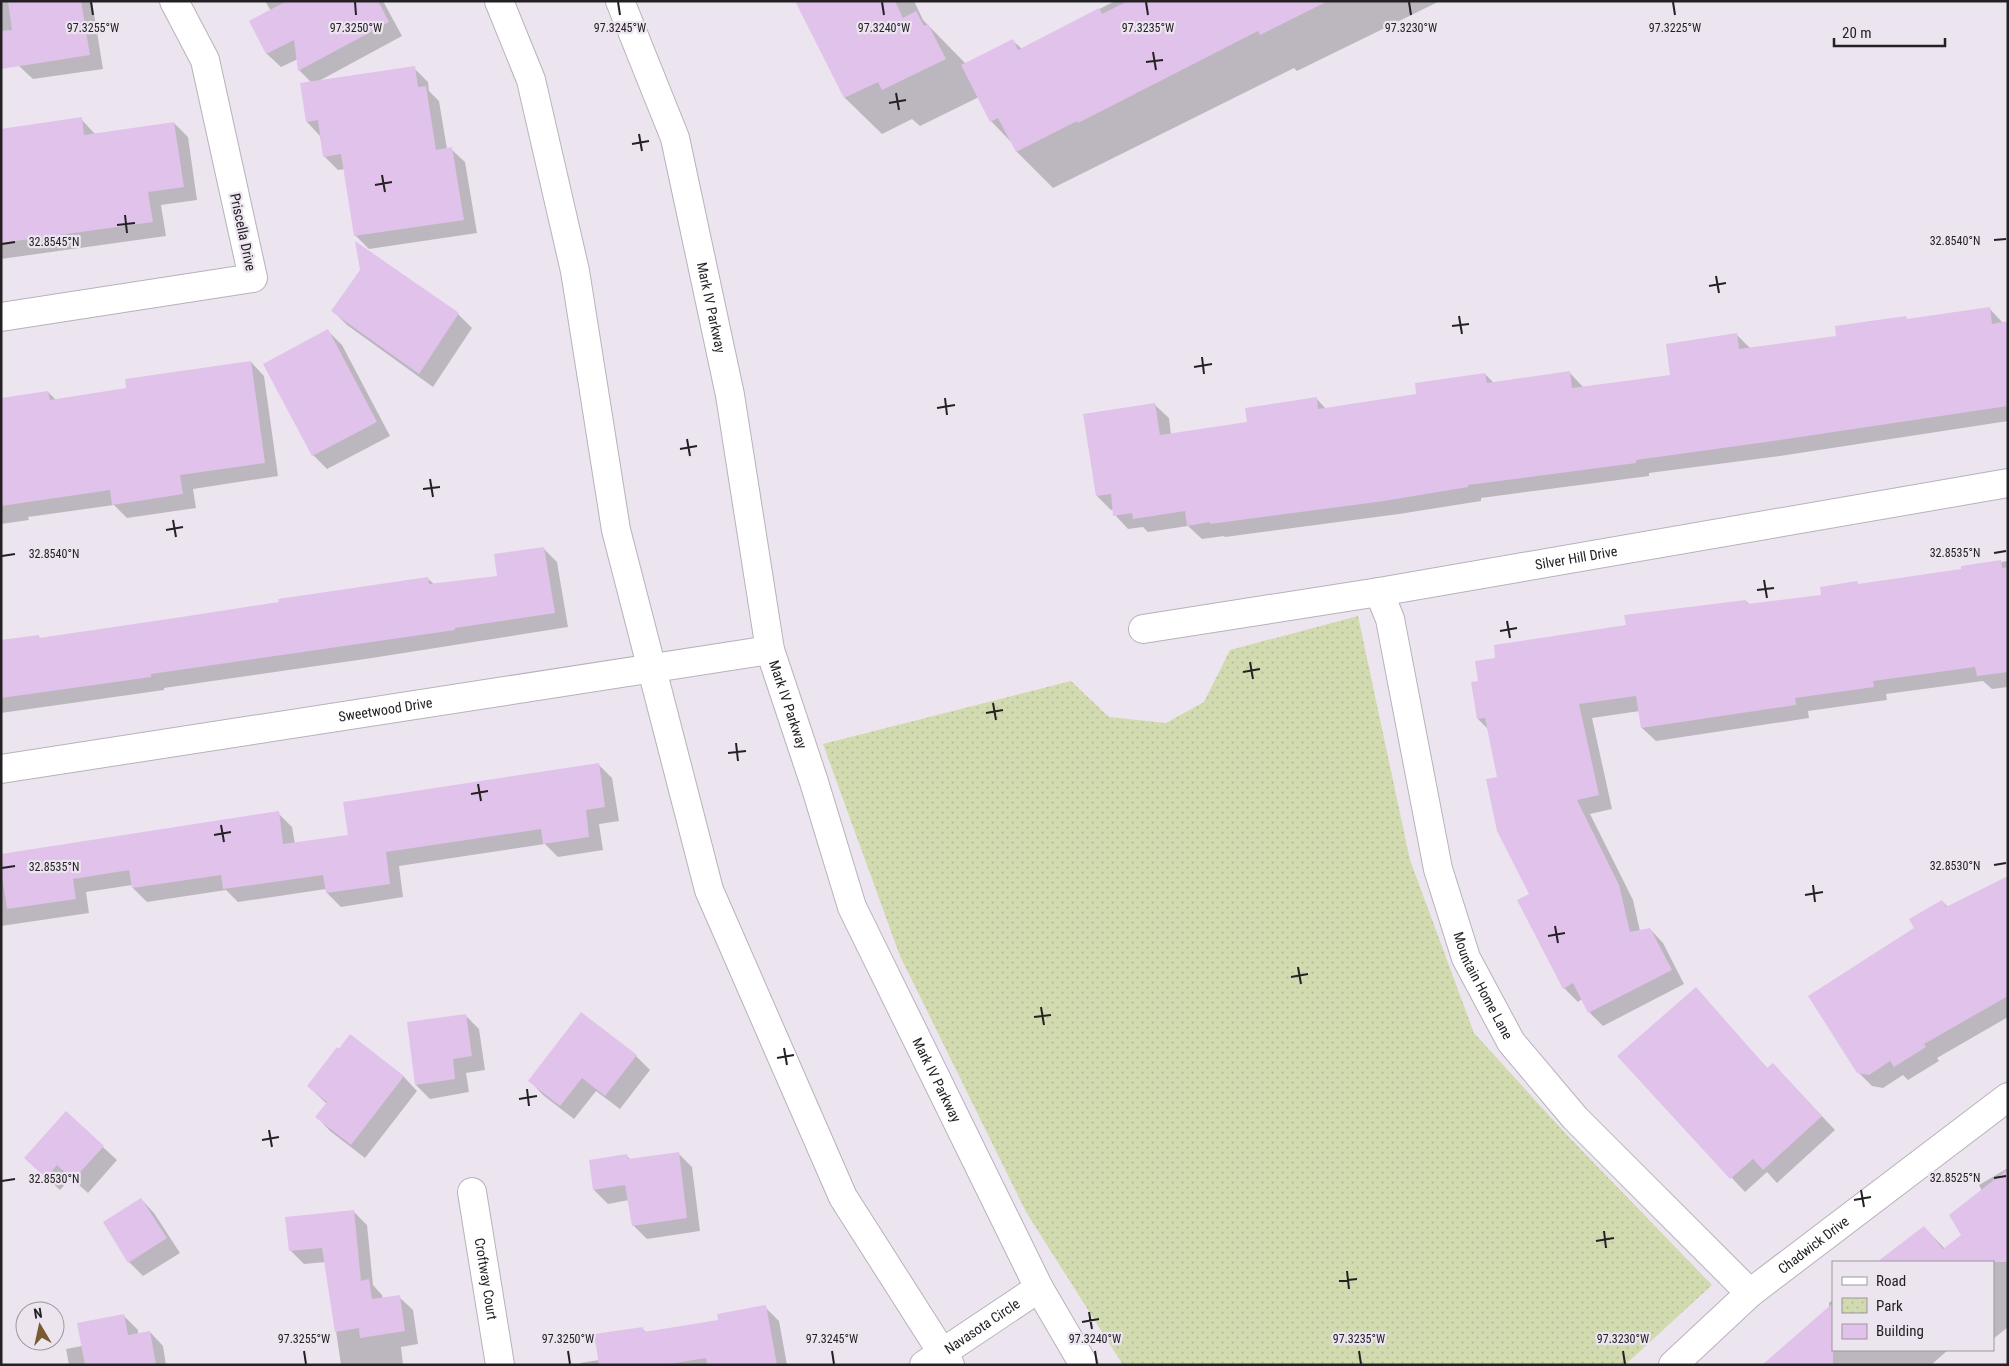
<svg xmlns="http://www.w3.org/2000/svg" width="2009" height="1366" viewBox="0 0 2009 1366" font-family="'Roboto Condensed',sans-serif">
<defs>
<pattern id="park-dots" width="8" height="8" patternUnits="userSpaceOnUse" patternTransform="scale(1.25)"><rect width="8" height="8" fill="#d2dbb0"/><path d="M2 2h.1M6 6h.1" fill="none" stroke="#b4bc97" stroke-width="1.8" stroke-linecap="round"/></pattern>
</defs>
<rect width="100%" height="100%" fill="#ece5ef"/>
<polygon fill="url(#park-dots)" points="1358,616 1410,860 1474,1033 1566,1134 1712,1285 1625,1365 1123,1365 1026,1212 900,956 823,744 1071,681 1109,717 1166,723 1204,702 1230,650"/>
<g fill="#0003">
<polygon points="1,1 92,1 103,69 33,79 19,66 1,65"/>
<polygon points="265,1 383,1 402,36 317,82 414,68 428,82 429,91 439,101 447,149 451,149 465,162 477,233 369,249 355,235 345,169 338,170 324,156 320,136 307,122 312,83 299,70 298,59 281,67 267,54 251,22 271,11"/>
<polygon points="798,1 914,1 923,20 966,64 1012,40 1022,49 1115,1 1440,1 1297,71 1294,68 1053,188 1017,152 1012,143 991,121 979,97 920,126 912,119 882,134 845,98"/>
<polygon points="81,119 95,134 174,123 188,137 197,200 161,205 166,236 1,259 1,130"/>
<polygon points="361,271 458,314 472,328 433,387 347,325 333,311"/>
<polygon points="1989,308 2003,323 2008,323 2008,421 1780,456 1649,473 1649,476 1481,498 1481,501 1399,514 1225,537 1224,536 1202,539 1188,526 1148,532 1143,527 1128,529 1115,515 1114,509 1111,510 1097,496 1084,415 1155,405 1169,418 1171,435 1249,423 1316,398 1326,409 1418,395 1485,374 1494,383 1570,373 1583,387 1672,376 1736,334 1751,349 1838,337 1906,318 1908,320"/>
<polygon points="328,331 342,345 390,436 327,469 313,455"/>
<polygon points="251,362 264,376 278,476 193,489 196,508 127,518 114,505 28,517 29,520 1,524 1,400 48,392 57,401 128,389"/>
<polygon points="543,548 557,562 568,627 372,658 164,688 164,690 1,713 1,642 38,636 41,639 175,619 428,579 434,584 498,577"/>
<polygon points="2008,561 2008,687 1992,689 1983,681 1886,694 1887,700 1808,711 1809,718 1656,741 1642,728 1640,711 1592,718 1612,809 1590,814 1633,900 1640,931 1650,929 1663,943 1684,984 1603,1026 1589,1012 1582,999 1578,1002 1564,988 1531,894 1499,778 1488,729 1478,719 1479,682 1497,659 1627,626 1746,601 1750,605 1822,596 1857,583 1859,585 1963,570 1962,567"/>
<polygon points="599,765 612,778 619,821 599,824 603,850 558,857 545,844 399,866 403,897 341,907 327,893 326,889 238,902 226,890 147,902 133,888 132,885 86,892 89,913 1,926 1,856 278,813 292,827 295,844 350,836"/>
<polygon points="2008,878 2008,1017 1937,1058 1939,1061 1908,1080 1903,1075 1883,1088 1872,1086 1858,1072 1915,928 1942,901 1948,907"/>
<polygon points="1696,989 1768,1069 1786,1078 1835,1130 1777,1183 1767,1172 1745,1192 1618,1056"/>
<polygon points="465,1015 479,1029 485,1070 466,1073 469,1092 430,1099 416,1085"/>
<polygon points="350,1036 404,1077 417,1091 365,1158 330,1131 317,1117 327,1104 308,1086"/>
<polygon points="636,1056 650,1070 620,1109 596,1091 574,1119 543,1095 530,1081"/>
<polygon points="66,1113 117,1160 88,1193 71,1178 60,1190 40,1172"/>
<polygon points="678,1153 692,1167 700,1231 647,1239 633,1225 629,1200 608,1204 594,1190 627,1156 631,1160"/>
<polygon points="2008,1168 2008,1327 1993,1339 1993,1262 1895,1262 1924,1227 1945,1249 1963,1235 1982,1191 1979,1185"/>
<polygon points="141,1199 154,1213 180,1253 143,1276 129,1262 104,1223"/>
<polygon points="353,1211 367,1225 373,1285 382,1295 383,1299 399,1297 413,1310 418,1344 401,1347 403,1365 341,1365 326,1262 304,1264 290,1250"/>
<polygon points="1833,1300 1833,1350 1948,1350 1931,1365 1786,1365 1829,1309 1829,1303"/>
<polygon points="765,1307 779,1321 787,1365 580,1365 580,1363 599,1360 642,1329 646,1332 720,1321"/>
<polygon points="124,1316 138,1330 138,1334 150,1332 163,1346 166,1365 69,1365 66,1349 82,1346"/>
</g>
<g fill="#e1c2ea">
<polygon points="8,1 81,1 90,55 1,69 1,31 12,30"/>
<polygon points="287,1 378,1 389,22 298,71 294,40 266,54 249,21"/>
<polygon points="795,1 895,1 903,18 916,11 924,26 928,24 946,59 882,90 878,82 844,98"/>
<polygon points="1128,1 1328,1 1260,35 1258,31 1078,123 1077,121 1016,152 998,118 990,122 961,65 1013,39 1018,50 1099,8 1102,14"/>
<polygon points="415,66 418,87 426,86 436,150 452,147 464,220 354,236 341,154 323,157 318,120 306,122 300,83"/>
<polygon points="82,117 84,135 174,122 184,187 148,192 153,222 1,243 1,129"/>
<polygon points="355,241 459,313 419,374 331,311 360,270"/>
<polygon points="1990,307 1992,324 2008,321 2008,406 1766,442 1636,460 1636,463 1468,485 1468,487 1384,501 1210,524 1210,522 1187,526 1185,511 1133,519 1132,513 1113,516 1111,494 1096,496 1083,414 1155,403 1160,435 1247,422 1245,408 1317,397 1318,409 1416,394 1415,383 1485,373 1487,383 1570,371 1572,388 1670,375 1666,344 1737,333 1739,349 1836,336 1835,326 1906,316 1907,319"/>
<polygon points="328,329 377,422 312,456 263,364"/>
<polygon points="251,361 265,463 180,475 183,494 112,505 110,490 1,506 1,398 48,391 50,400 126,388 125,379"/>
<polygon points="544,547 555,613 455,628 455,630 151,674 151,677 1,698 1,640 39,635 39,638 175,618 279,602 278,599 428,577 429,584 497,576 494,554"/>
<polygon points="2001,560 2002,568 2008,567 2008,672 1977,676 1975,667 1873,681 1874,687 1795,698 1796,705 1641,728 1636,696 1579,704 1599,795 1577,800 1619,885 1630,932 1650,928 1672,970 1588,1013 1573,983 1563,989 1517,900 1529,894 1497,831 1486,779 1497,777 1485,718 1477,719 1471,682 1478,681 1475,661 1495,658 1494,645 1626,625 1624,615 1746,600 1747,604 1821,595 1820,587 1857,581 1858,584 1961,569 1961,566"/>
<polygon points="599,763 605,807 586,810 589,837 543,844 541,829 386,852 390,884 326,893 323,875 223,889 221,875 132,888 129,870 73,879 76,899 7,909 1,869 1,854 279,811 283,844 348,835 343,802"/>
<polygon points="2008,876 2008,996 1924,1044 1926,1047 1894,1067 1890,1061 1869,1075 1857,1073 1808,996 1914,928 1909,919 1942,900 1946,907"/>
<polygon points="1696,987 1767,1068 1773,1063 1822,1116 1763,1170 1753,1159 1730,1179 1617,1056"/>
<polygon points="581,1012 637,1055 605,1096 582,1078 560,1106 528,1081"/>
<polygon points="466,1014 472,1056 453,1059 455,1079 415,1085 407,1022"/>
<polygon points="350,1034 404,1076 351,1145 315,1117 327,1102 307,1086 337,1047 339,1049"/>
<polygon points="66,1111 104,1146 73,1180 57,1165 46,1178 24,1158"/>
<polygon points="679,1152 687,1218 632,1226 625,1185 593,1190 589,1160 627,1154 628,1159"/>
<polygon points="2008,1169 2008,1262 1877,1262 1924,1226 1943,1249 1961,1235 1949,1215"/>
<polygon points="141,1198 167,1238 128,1263 103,1222"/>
<polygon points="354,1210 361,1281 369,1279 372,1299 400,1295 405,1331 360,1338 359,1328 335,1332 322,1248 289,1251 285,1217"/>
<polygon points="1833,1303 1833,1365 1762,1365"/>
<polygon points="766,1305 777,1365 707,1365 706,1358 663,1365 599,1365 594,1334 643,1327 644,1332 718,1320 717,1314"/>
<polygon points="124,1314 128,1335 150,1331 156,1365 85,1365 77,1323"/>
</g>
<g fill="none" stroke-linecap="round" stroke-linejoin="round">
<defs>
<g id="street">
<polyline points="1,317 253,278 205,60 174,1"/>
<path id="s1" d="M1379 592 1390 619 1438 869 1466 958 1511 1042 1575 1118 1750 1293"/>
<path id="s2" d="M1143 629 1379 592 2008 483"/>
<path id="s3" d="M1 769 770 650"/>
<path id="s4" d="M472 1192 500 1365"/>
<path id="s5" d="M924 1365 1039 1288"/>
<path id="s6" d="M1673 1365 1750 1293 2008 1097"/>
</g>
<g id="secondary">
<polyline points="499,1 531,80 575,271 616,530 709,890 843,1197 950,1365"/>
<path id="s7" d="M620 1 675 138 730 395 770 650 814 782 852 907 1039 1288 1084 1365"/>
</g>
</defs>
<use href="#street" stroke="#b8b1ba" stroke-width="30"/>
<use href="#secondary" stroke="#b8b1ba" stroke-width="30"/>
<use href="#street" stroke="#fff" stroke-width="28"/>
<use href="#secondary" stroke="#fff" stroke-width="28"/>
</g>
<path fill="none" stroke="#242125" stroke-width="2" d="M91 2 93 15M355 2 356 15M618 2 620 15M882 2 884 15M1146 2 1148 15M1409 2 1411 15M1673 2 1675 15M1153 52 1156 70M1146 62 1163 60M896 93 899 110M889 103 906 100M639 134 642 151M632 144 649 141M382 175 385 192M375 185 392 182M125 215 127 233M117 225 135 223M1994 240 2006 239M2 244 15 242M1716 276 1719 293M1709 286 1726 283M1459 316 1462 334M1452 326 1469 324M1202 357 1204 374M1194 367 1212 364M945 398 947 415M937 408 955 405M687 439 690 456M680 449 697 446M430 479 433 497M423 489 440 487M173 520 176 537M166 530 183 527M1994 553 2006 551M2 556 15 554M1764 580 1767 598M1757 590 1774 588M1507 621 1510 638M1500 631 1517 628M1250 662 1253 679M1243 672 1260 669M993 703 996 720M986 713 1003 710M736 743 738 761M728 753 746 751M478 784 481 801M471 794 488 791M221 825 224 842M214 835 231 832M1994 865 2006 863M2 868 15 866M1813 885 1815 902M1805 895 1823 892M1555 926 1558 943M1548 936 1565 933M1298 967 1301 984M1291 977 1308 974M1041 1007 1044 1025M1034 1017 1051 1015M784 1048 787 1065M777 1058 794 1055M527 1089 529 1106M519 1099 537 1096M269 1130 272 1147M262 1140 279 1137M1994 1178 2006 1176M2 1181 15 1179M1861 1190 1864 1207M1854 1200 1871 1197M1604 1231 1606 1248M1596 1241 1614 1238M1347 1271 1349 1289M1339 1281 1357 1279M1089 1312 1092 1329M1082 1322 1099 1319M304 1351 306 1364M568 1351 570 1364M832 1351 834 1364M1095 1351 1097 1364M1359 1351 1361 1364M1623 1351 1625 1364"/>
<g text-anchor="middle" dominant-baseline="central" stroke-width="4.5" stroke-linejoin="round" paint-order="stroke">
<g font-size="14" fill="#242125" stroke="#ece5ef">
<text transform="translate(243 232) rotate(78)">Priscella Drive</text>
<text stroke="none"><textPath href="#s7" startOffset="321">Mark IV Parkway</textPath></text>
<text stroke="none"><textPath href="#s2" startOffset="439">Silver Hill Drive</textPath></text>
<text stroke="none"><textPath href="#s7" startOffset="726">Mark IV Parkway</textPath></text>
<text stroke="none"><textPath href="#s3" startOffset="389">Sweetwood Drive</textPath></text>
<text stroke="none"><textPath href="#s1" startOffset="409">Mountain Home Lane</textPath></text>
<text stroke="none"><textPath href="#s7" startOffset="1131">Mark IV Parkway</textPath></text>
<text stroke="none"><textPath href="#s6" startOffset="185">Chadwick Drive</textPath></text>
<text stroke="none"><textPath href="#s4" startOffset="88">Croftway Court</textPath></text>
<text stroke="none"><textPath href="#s5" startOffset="70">Navasota Circle</textPath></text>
</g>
</g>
<g font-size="12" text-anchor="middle" fill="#242125" stroke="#ece5ef" stroke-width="4.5" stroke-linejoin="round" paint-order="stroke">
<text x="93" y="32">97.3255°W</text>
<text x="356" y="32">97.3250°W</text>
<text x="620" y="32">97.3245°W</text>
<text x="884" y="32">97.3240°W</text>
<text x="1148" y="32">97.3235°W</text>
<text x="1411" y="32">97.3230°W</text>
<text x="1675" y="32">97.3225°W</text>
<text x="1955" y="245">32.8540°N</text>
<text x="54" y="246">32.8545°N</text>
<text x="1955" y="557">32.8535°N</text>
<text x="54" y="558">32.8540°N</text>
<text x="1955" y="870">32.8530°N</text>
<text x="54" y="871">32.8535°N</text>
<text x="1955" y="1182">32.8525°N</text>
<text x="54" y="1183">32.8530°N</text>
<text x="304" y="1343">97.3255°W</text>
<text x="568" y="1343">97.3250°W</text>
<text x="832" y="1343">97.3245°W</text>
<text x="1095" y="1343">97.3240°W</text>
<text x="1359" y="1343">97.3235°W</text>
<text x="1623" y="1343">97.3230°W</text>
</g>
<rect width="2009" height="1366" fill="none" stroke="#242125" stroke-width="5"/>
<rect x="1832" y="1261" width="162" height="90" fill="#ece5ef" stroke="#9c979e"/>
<rect x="1842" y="1277" width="25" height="8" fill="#ffffff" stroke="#9c979e"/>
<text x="1876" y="1286" font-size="15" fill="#242125">Road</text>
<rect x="1842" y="1298" width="25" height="15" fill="url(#park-dots)" stroke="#9c979e"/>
<text x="1876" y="1311" font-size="15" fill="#242125">Park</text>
<rect x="1842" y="1324" width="25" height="15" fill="#e1c2ea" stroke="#9c979e"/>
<text x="1876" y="1336" font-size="15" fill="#242125">Building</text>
<g transform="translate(40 1326) rotate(351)"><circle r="24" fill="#ece5ef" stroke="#9c979e"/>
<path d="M0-4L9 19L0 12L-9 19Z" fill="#785c2f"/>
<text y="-8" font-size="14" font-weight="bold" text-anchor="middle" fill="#242125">N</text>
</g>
<path d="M1834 38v8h111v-8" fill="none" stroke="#242125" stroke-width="2.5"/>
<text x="1842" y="38" font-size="15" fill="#242125" stroke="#ece5ef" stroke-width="4" paint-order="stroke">20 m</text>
</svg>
